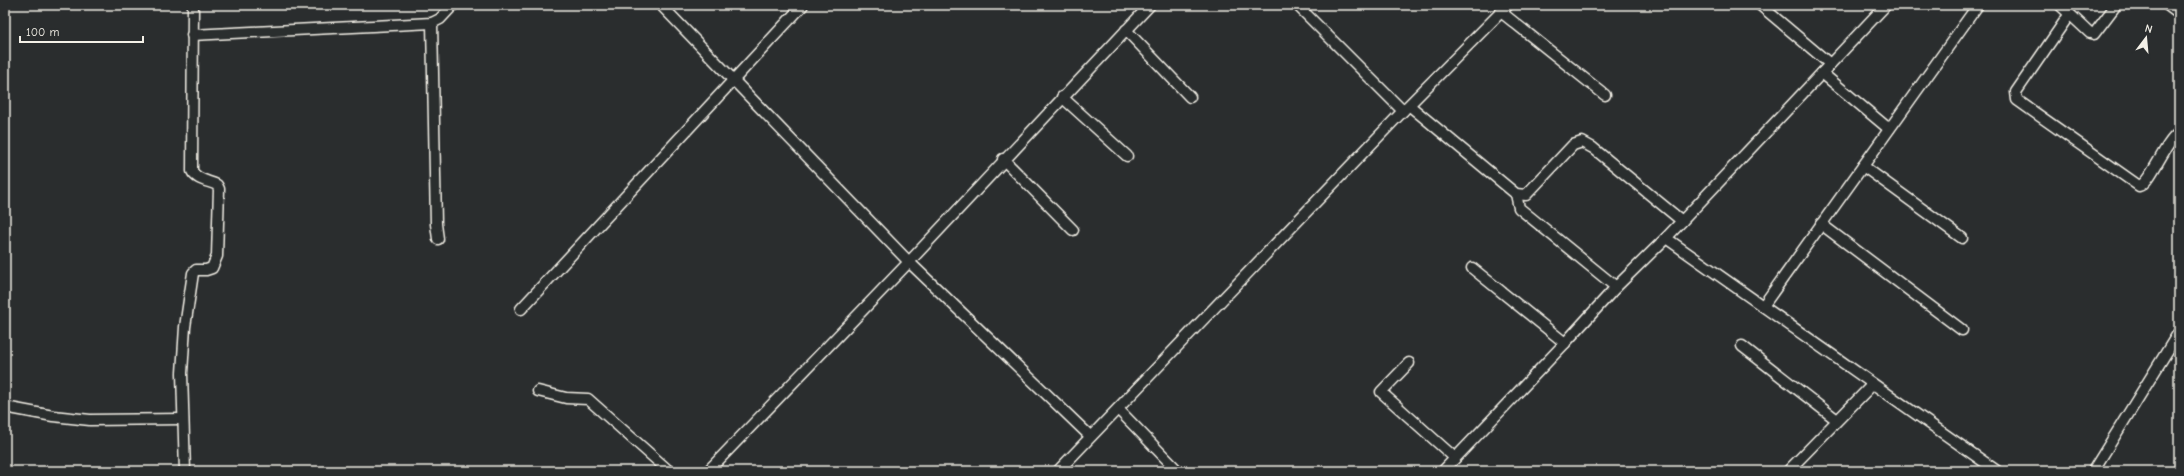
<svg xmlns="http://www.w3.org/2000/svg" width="2184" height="476" viewBox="0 0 2184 476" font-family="'Comic Neue',sans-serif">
<rect width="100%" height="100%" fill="#2a2d2e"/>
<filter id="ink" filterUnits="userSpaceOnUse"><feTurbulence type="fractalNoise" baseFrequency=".025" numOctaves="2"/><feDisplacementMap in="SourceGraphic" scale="8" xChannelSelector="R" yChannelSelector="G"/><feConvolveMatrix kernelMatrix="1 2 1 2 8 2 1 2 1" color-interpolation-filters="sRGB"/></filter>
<g filter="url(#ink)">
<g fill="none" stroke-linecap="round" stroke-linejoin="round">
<defs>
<g id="street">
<polyline points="661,5 909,262 1090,436"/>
<polyline points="1297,5 1403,111"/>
<polyline points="1760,5 1830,64"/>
<polyline points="2060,5 2090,33 2094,34 2116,5"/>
<polyline points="2167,5 2179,14"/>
<polyline points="1501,12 1605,95"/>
<path d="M2069 15 2016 92 2017 100 2139 186C2151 183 2164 143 2179 133"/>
<polyline points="432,23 436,224 438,239"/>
<polyline points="1126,30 1190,97"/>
<polyline points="192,35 432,23 440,19 453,5"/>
<polyline points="1822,73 1889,129"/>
<polyline points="1062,97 1127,156"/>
<polyline points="1410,106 1516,194 1526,195 1573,145 1582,142 1593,148 1682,221"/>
<polyline points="1003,159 1073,230"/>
<polyline points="1863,166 1962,238"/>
<polyline points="1516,194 1519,208 1616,287"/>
<polyline points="1821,224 1962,330"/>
<polyline points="1666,238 1997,471"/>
<polyline points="1472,268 1565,343"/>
<polyline points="1763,306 1978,5"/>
<polyline points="521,309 803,5"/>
<polyline points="1742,346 1837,420"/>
<polyline points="1409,363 1381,392 1455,458"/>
<polyline points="538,391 566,398 588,399 669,471"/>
<polyline points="5,407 53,416 90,420 183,419"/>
<polyline points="1118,409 1178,471"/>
<path d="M185 471 182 373 185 327 193 273 196 270H206L212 268 217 256 219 189 217 185C209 181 196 180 192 171L193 5"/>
<polyline points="708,471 909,262 1150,5"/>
<polyline points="1058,471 1403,111 1508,5"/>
<polyline points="1443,471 1565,343 1616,287 1666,238 1886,5"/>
<polyline points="1788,471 1873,384"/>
<polyline points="2093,471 2179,332"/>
</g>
</defs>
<use href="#street" stroke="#f4f1e8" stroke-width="13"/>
<use href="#street" stroke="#2a2d2e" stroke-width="10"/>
</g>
</g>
<rect width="2184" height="476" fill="none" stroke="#2a2d2e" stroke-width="20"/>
<rect x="10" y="10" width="2164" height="456" fill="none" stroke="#f4f1e8" stroke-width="1.5" filter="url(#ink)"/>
<g transform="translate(2146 38) rotate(16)" stroke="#2a2d2e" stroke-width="3" paint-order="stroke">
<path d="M0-3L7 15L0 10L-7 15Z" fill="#f4f1e8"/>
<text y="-6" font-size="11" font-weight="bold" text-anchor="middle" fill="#f4f1e8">N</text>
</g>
<path d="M20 36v6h123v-6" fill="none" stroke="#f4f1e8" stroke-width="2"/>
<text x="26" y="36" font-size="12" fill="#f4f1e8" stroke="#2a2d2e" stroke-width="3" paint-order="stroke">100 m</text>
</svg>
